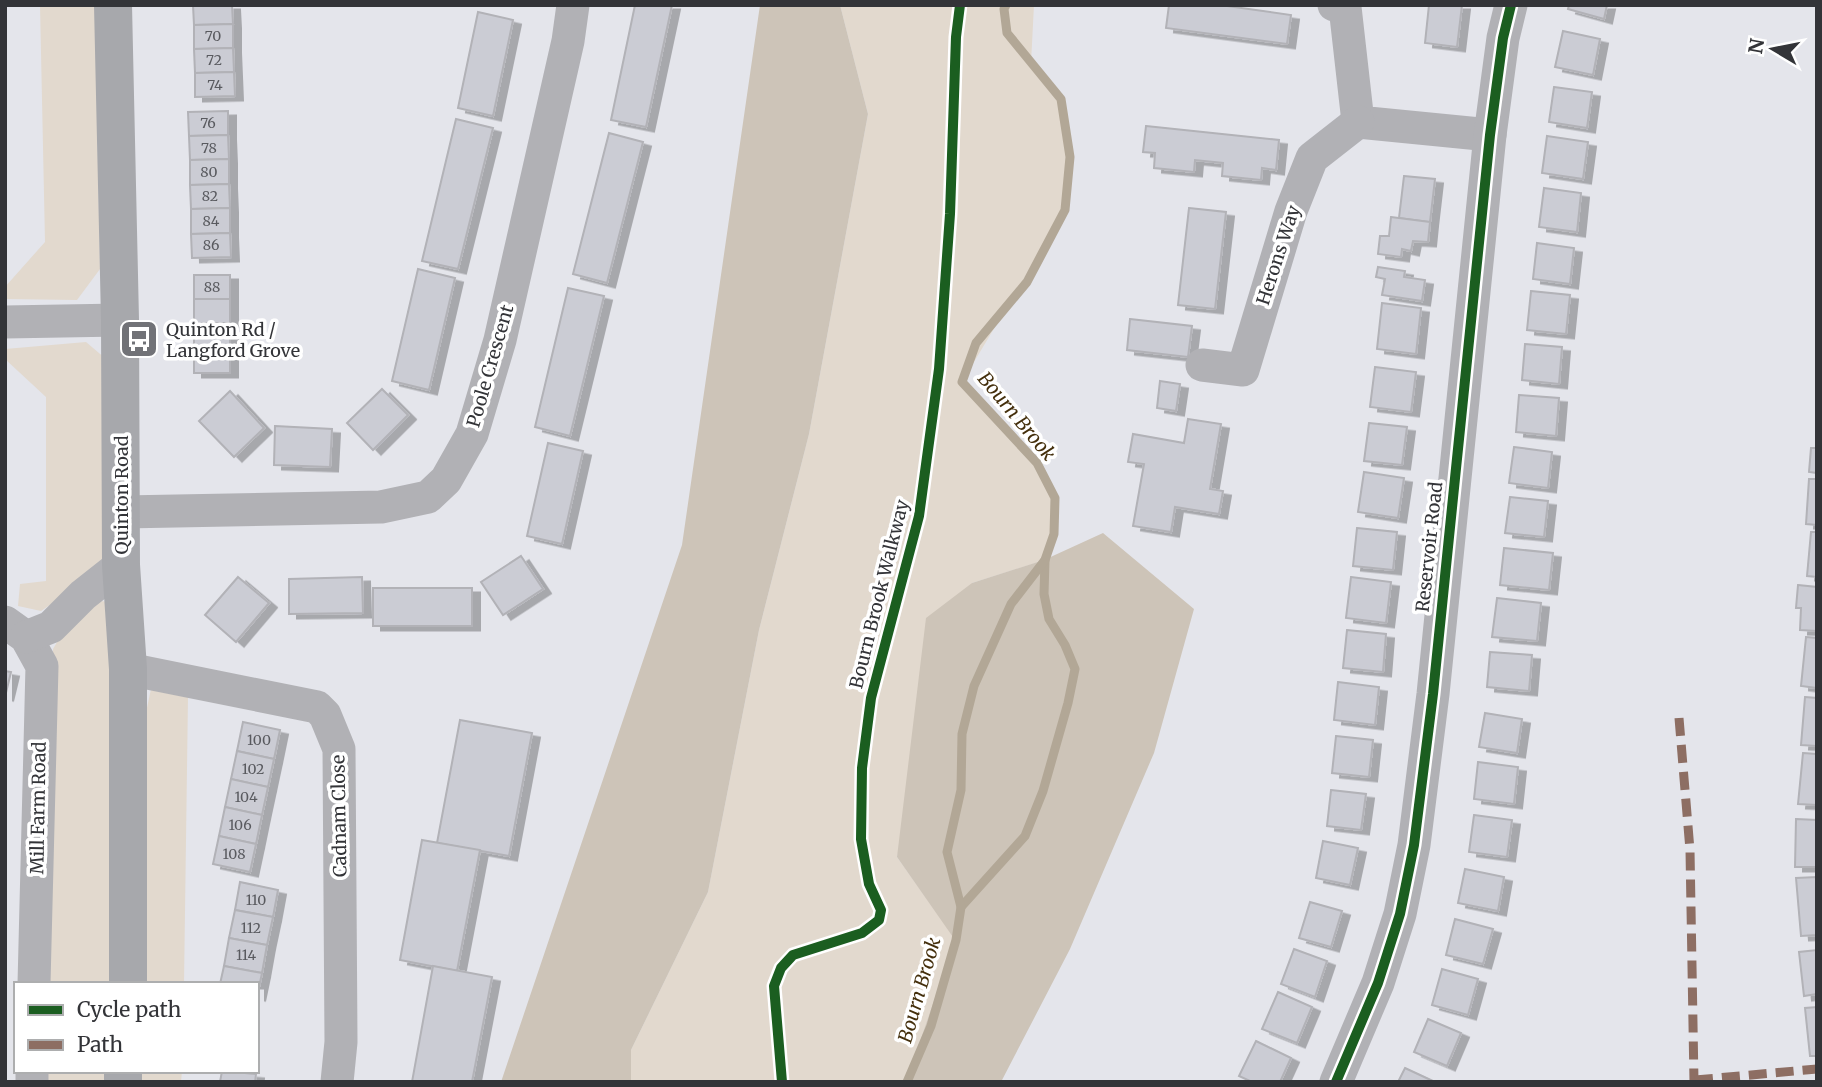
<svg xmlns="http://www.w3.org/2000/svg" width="1822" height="1087" viewBox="0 0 1822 1087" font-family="Merriweather,serif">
<defs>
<filter id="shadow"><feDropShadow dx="8" dy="4.5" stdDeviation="0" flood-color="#0004"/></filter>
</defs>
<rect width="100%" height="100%" fill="#e4e5eb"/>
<g fill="#e2d9ce">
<polygon points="40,5 95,5 100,269 77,300 5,299 5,287 45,242"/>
<path d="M840 5H1034L1031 63 1061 99 1070 157 1065 210 962 382C991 415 1040 455 1054 496 1060 514 1051 542 1045 560L972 583 897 857 956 940 906 1082H631V1050L708 892 759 630 809 434 868 114Z"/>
<polygon points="86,342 106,359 107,559 66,594 41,611 18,606 20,584 46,581 46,397 5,359 5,349"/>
<polygon points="100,601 111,602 110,984 44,984 53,649 63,632"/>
<polygon points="151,689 188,697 184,984 138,984 145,717"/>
<polygon points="41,1071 107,1071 107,1082 40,1082"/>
<polygon points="136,1071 182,1071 181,1082 136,1082"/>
</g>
<g fill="#cdc4b8">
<polygon points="760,5 840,5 868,114 809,434 759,630 708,892 631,1050 631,1082 501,1082 682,545"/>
<polygon points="1103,533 1194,609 1154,753 1070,949 1001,1082 906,1082 955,940 897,857 926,618 972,583 1044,560"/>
</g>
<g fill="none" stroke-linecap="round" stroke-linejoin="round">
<g stroke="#b2a796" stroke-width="9">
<polyline points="961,907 1025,836 1043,791 1068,703 1075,669 1065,645 1049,619 1044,594 1045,560"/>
<polyline points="907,1082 931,1026 956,940 961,907 947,852 961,790 962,734 974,686 1011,604 1045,560 1054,534 1055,498 1037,463 962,382 976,343 1027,282 1065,210 1070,157 1061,99 1007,33 1004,9 1006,5"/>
</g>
</g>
<g fill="#cbccd4" stroke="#b2b2b7" stroke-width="2" filter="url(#shadow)">
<polygon points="193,5 232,5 233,24 194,25"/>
<polygon points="635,5 672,5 646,127 611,120"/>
<polygon points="1169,5 1220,5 1291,15 1287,44 1166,28"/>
<polygon points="1429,5 1462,5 1457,47 1425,43"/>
<polygon points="1569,5 1607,5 1604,19 1568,9"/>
<polygon points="478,12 513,20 493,116 458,108"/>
<polygon points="233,24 233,48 194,49 194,25"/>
<polygon points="1563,31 1600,39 1593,75 1555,67"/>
<polygon points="233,48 234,72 195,73 194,49"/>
<polygon points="234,72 235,96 195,97 195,73"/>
<polygon points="1554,87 1592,92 1587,128 1549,122"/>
<polygon points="228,111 228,135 189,136 188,112"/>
<polygon points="456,119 493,128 458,269 422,261"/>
<polygon points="1146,126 1279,140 1276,170 1262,168 1261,180 1222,176 1223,163 1195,160 1194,172 1154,168 1155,153 1143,152"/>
<polygon points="609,133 643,142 607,283 573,274"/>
<polygon points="228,135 229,159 190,160 189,136"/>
<polygon points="1547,136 1588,142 1583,179 1542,173"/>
<polygon points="229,159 229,184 190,185 190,160"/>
<polygon points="1404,176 1435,179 1430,222 1399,218"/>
<polygon points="229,184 230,208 191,209 190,185"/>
<polygon points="1544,188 1581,193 1577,232 1539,227"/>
<polygon points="230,208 230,233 191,234 191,209"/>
<polygon points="1189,208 1226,212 1215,309 1178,305"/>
<polygon points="1391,217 1430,222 1428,242 1413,241 1411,251 1402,249 1401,257 1378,254 1380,236 1389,236"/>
<polygon points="230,233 231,257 192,258 191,234"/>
<polygon points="1537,243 1574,248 1570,284 1533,279"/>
<polygon points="1378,267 1405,271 1404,277 1425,280 1422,301 1382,295 1385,279 1376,277"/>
<polygon points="418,269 455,278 429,390 392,381"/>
<rect x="194" y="275" width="36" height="24"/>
<polygon points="568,288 604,296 570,436 535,427"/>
<polygon points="1531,291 1570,295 1566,334 1527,330"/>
<polygon points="194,299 230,299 230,323 194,324"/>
<polygon points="1382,303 1421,308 1416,354 1377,349"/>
<polygon points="1130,319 1192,326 1188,357 1127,350"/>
<polygon points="230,323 230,348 194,348 194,324"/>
<polygon points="1525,344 1562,347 1559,384 1522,380"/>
<rect x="194" y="348" width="36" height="25"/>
<polygon points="1375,367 1416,372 1411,412 1370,407"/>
<polygon points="1160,381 1180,384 1176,411 1157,408"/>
<polygon points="382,389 408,415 373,450 347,423"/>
<polygon points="230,391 264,428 234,457 199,421"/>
<polygon points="1519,395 1559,398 1556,436 1516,432"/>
<polygon points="1188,419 1221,424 1210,489 1223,491 1219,514 1175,507 1171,532 1133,526 1144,464 1128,462 1133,434 1184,443"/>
<polygon points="1369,423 1407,427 1402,465 1364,461"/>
<polygon points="275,426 332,429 330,467 274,465"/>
<polygon points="548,443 583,451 562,544 527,536"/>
<polygon points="1514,447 1552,452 1548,488 1509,483"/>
<polygon points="1811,448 1817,448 1817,473 1809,472"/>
<polygon points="1364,472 1404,478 1398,518 1358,512"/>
<polygon points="1809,479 1817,479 1817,525 1806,524"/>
<polygon points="1510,497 1548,501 1544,537 1505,533"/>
<polygon points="1357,528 1397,532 1393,570 1353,566"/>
<polygon points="1811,532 1817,532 1817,577 1807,576"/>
<polygon points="1504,548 1553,553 1549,590 1500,585"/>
<polygon points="521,556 543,589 503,615 481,582"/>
<polygon points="238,577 269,603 236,642 205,615"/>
<polygon points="362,577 363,613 289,614 289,579"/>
<polygon points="1351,577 1391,582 1386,623 1346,618"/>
<polygon points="1798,585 1817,587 1817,631 1800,630 1801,608 1796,608"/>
<rect x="373" y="588" width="99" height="38"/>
<polygon points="1497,598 1541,603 1537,641 1492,637"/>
<polygon points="1347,630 1386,634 1383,672 1343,668"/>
<polygon points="1806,637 1817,638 1817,688 1801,686"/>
<polygon points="1490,652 1532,655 1529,691 1487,687"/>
<polygon points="5,671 11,672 5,697"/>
<polygon points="1338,682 1379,687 1375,725 1334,720"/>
<polygon points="1805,697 1817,698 1817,746 1801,745"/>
<polygon points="1485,713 1522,719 1517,753 1479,747"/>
<polygon points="460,720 532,733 509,856 437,843"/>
<polygon points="243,722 280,730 274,759 237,751"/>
<polygon points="1336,736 1373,740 1369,777 1332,773"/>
<polygon points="237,751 274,759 268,787 231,779"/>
<polygon points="1803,753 1817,754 1817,805 1798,804"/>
<polygon points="1478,762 1518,767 1514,804 1474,799"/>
<polygon points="231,779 268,787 262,815 225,807"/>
<polygon points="1331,790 1366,794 1361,830 1327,826"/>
<polygon points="225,807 262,815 256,844 219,836"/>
<polygon points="1474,815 1512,820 1507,857 1469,852"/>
<polygon points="1796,819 1817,820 1817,867 1795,867"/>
<polygon points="219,836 256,844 250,872 213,864"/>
<polygon points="422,840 480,850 457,971 400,960"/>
<polygon points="1323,841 1358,848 1350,885 1316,878"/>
<polygon points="1465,869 1504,877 1498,911 1458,903"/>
<polygon points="1817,877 1817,935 1801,936 1796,878"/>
<polygon points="240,882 278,890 273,917 235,910"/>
<polygon points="1310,902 1342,911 1331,947 1299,938"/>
<polygon points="235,910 273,917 267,945 229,938"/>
<polygon points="1455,919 1493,929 1483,964 1446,955"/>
<polygon points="229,938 267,945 262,973 224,966"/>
<polygon points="1294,949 1327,961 1315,997 1281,984"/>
<polygon points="1817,950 1817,994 1804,996 1799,952"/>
<polygon points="224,966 262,973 257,997 257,984 220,984"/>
<polygon points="433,966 492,977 472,1082 412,1082"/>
<polygon points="1442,969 1478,979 1468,1015 1432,1005"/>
<polygon points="1278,992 1312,1007 1297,1043 1262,1029"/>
<polygon points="1817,1007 1817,1056 1810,1056 1805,1008"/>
<polygon points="1428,1019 1461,1033 1447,1066 1414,1052"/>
<polygon points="1256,1041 1291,1058 1280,1082 1252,1082 1239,1076"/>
<polygon points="1405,1068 1435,1082 1398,1082"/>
<polygon points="222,1071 256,1074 255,1082 220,1082"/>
</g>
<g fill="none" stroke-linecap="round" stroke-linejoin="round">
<g stroke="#b1b1b5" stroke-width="33">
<polyline points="1334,5 1345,7 1358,122 1490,135"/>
<polyline points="5,322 120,320"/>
<polyline points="1202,365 1243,370 1291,211 1312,158 1358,122"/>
<polyline points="123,512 381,507 428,497 446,480 472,434 500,340 568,41 573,5"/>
<polyline points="5,622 26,637 42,666 34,984"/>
<polyline points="26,637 51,627 83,595 121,565"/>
<polyline points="128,669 317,707 325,715 339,749 341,1042 337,1082"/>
<polyline points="32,1082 32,1071"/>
<polyline points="1336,1082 1378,983 1400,914 1414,845 1433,694 1490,135 1503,38 1511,5"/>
</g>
<g stroke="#a7a8ac" stroke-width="38">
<polyline points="113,5 120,320 121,565 128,669 128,984"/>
<polyline points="123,1082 123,1071"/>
</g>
<g stroke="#8d6e63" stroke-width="9" stroke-dasharray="18 9" stroke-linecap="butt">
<polyline points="1679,718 1690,850 1694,1082"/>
<polyline points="1695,1080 1817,1069"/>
</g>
<defs>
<g id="cycleway">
<polyline points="782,1082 774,986 781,968 793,955 862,933 879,920 881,910 869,884 861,839 862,768 871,698 919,516 939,369 950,214 956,37 960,5"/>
<polyline points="1336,1082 1378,983 1400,914 1414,845 1433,694 1490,135 1503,38 1511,5"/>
</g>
</defs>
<use href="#cycleway" stroke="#fff" stroke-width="15"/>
<use href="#cycleway" stroke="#1b5e20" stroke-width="10"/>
</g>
<defs>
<symbol id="bus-square" viewBox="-11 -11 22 22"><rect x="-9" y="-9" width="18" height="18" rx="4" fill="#717277" stroke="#fff"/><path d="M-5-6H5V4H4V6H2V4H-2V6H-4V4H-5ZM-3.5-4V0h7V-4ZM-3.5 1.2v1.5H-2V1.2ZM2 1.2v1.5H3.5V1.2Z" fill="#fff"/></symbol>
</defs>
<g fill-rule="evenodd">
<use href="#bus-square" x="117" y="317" width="44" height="44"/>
</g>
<g text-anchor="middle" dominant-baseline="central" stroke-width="7" stroke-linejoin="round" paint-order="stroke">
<g font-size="14" fill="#595a5f">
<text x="213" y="36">70</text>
<text x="214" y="60">72</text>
<text x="215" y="85">74</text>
<text x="208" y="123">76</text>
<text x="209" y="148">78</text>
<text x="209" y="172">80</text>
<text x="210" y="196">82</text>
<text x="211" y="221">84</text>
<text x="211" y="245">86</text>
<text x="212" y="287">88</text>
<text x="259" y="740">100</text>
<text x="253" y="769">102</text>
<text x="246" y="797">104</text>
<text x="240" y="825">106</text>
<text x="234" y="854">108</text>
<text x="256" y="900">110</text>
<text x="251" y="928">112</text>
<text x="246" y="955">114</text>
</g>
<g font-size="18" fill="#333438" stroke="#fff">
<text transform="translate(1278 255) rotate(-72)">Herons Way</text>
<text transform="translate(490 366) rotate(-74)">Poole Crescent</text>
<text transform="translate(121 495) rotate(-90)">Quinton Road</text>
<text transform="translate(1429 547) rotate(-84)">Reservoir Road</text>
<text transform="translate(879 594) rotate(-76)">Bourn Brook Walkway</text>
<text transform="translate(38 808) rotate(-89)">Mill Farm Road</text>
<text transform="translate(339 816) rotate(-91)">Cadnam Close</text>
</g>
<g font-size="18" fill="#333438" stroke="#fff" text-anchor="start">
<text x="166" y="329">Quinton Rd /<tspan x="166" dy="21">Langford Grove</tspan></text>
</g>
<g font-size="19" font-style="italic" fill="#442f0c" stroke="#fff">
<text transform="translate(1017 416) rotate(50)">Bourn Brook</text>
<text transform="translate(919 990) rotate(-74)">Bourn Brook</text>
</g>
</g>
<rect width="1822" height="1087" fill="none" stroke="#333438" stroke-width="14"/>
<rect x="14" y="982" width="245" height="91" fill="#ffffff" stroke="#adaeaf" stroke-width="2"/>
<rect x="28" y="1005" width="35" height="10" fill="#1b5e20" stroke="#adaeaf" stroke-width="2"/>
<text x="77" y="1017" font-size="21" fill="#333438">Cycle path</text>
<rect x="28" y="1040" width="35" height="10" fill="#8d6e63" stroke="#adaeaf" stroke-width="2"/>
<text x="77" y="1052" font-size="21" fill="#333438">Path</text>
<g transform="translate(1773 49) rotate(280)" stroke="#ffffff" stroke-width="5" paint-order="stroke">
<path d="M0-5L12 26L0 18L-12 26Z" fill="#333438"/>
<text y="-10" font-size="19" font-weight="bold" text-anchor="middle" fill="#333438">N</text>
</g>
</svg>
